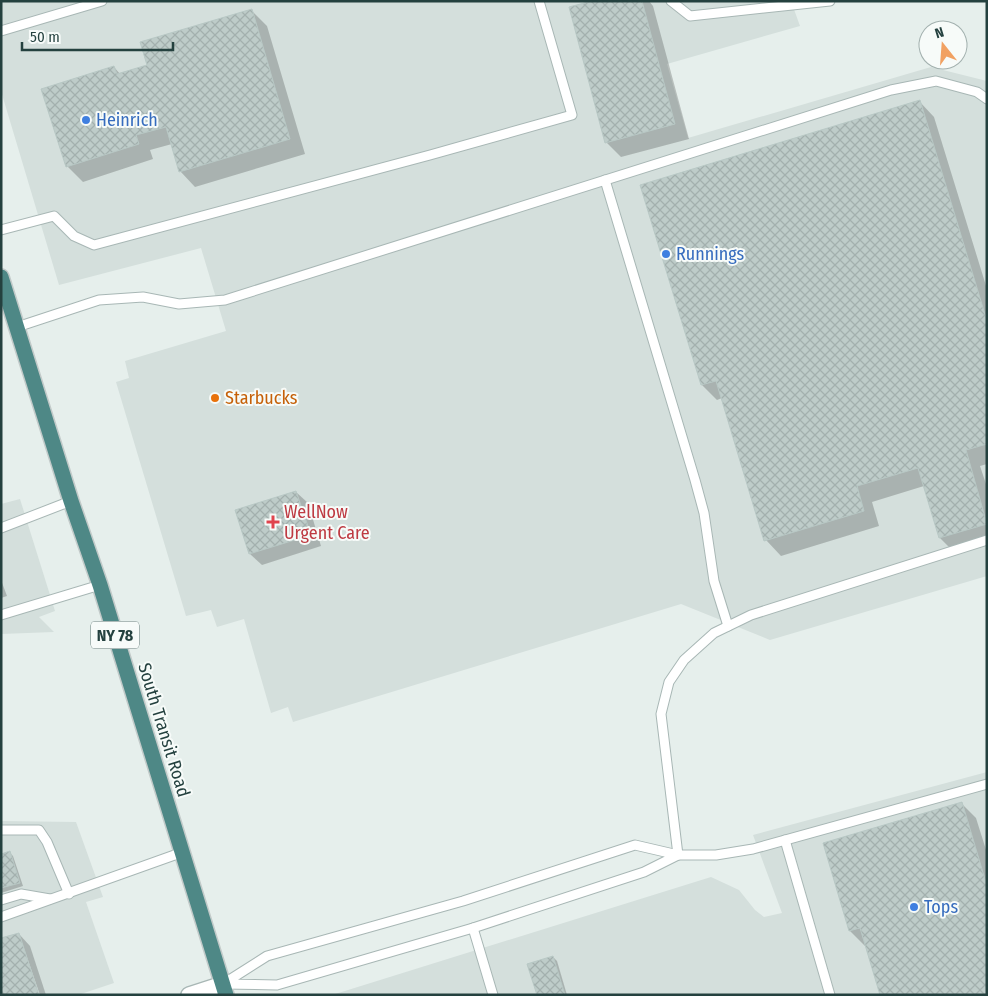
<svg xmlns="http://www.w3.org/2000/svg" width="988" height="996" viewBox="0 0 988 996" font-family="'Fira Sans Condensed',sans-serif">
<defs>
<pattern id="building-cross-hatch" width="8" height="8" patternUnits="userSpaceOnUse" patternTransform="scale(1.25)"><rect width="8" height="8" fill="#beccc9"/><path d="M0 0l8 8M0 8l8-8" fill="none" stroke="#a3b0ae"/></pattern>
</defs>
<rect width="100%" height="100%" fill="#e6efec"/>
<g fill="#d4dfdc">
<polygon points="1,1 791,1 800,26 667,64 688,138 931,67 987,81 987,576 770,640 681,604 293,722 288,707 271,713 244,619 217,627 211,610 186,616 116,382 129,378 125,361 226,331 201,248 59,285 1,91"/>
<polygon points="20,499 55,611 39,617 54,632 1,634 1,504"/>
<polygon points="987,772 987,995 332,995 711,877 739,890 755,910 764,917 782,913 753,835"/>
<polygon points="1,821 76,822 103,897 86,902 114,983 78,995 1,995"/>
</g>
<g fill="#0003">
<polygon points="597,1 649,1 653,6 689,139 621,157 606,142"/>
<polygon points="251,10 267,26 305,154 195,187 180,171 172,144 150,150 153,159 83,182 67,166 114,67 120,74 149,66"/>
<polygon points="919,101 934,117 987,289 987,464 980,466 987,487 987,543 955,553 940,538 924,486 872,502 879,526 781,556 766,540 722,398 717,400 702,385"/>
<polygon points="296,492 308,503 321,546 262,565 250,554 236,511"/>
<polygon points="1,580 7,596 1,598"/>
<polygon points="961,803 976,818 987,853 987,995 865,946 850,931"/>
<polygon points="10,853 13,856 23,886 1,893 1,855"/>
<polygon points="19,934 30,946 46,995 40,995"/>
<polygon points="553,957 557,961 567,995 538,995"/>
</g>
<g fill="url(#building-cross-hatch)" stroke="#b8c8c5">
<polygon points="592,1 642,1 675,124 605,143 569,7"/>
<polygon points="252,9 290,139 179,172 166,127 136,135 139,144 66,167 41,89 114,66 117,74 147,65 140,42"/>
<polygon points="920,100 987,321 987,444 966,450 987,524 939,538 918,468 857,486 864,511 764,541 716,381 701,385 640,185"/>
<polygon points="296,491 311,535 249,554 235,510"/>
<polygon points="962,802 987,886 987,995 880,995 860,928 849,931 823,843"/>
<polygon points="10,851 20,883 1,888 1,854"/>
<polygon points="19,933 39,995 1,995 1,938"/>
<polygon points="553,956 565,995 537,995 527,964"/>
</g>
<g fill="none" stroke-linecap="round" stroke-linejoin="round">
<defs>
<g id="service">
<polyline points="671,1 690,16 830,1"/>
<polyline points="1,31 102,1"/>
<polyline points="605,180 695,480 704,513 714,581 728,626"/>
<polyline points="1,230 54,216 74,236 94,245 430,155 572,115 539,1"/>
<polyline points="17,327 99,300 143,297 179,304 225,300 891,90 936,81 977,92 987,99"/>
<polyline points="1,528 71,501"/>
<polyline points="987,540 751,615 714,633 684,660 669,682 661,714 678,855 716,855 753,849 987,784"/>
<polyline points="1,615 100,585"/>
<polyline points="1,830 39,830 47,842 69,894"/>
<polyline points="785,840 830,995"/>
<polygon points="635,845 678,855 644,872 473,928 277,985 223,984 267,956 463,901"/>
<polyline points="1,900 21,894 50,899"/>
<polyline points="1,917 183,852"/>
<polyline points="473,928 493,995"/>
</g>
<polyline id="minor" points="189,995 223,984"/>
<polyline id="trunk" points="1,277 71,501 100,585 226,995"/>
</defs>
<use href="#service" stroke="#a8b7b5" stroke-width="11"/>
<use href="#minor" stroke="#a8b7b5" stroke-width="18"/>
<use href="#trunk" stroke="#c2cac9" stroke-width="18"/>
<use href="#service" stroke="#fff" stroke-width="9"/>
<use href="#minor" stroke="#fff" stroke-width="15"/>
<use href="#trunk" stroke="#4e8886" stroke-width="15"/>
</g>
<g fill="#3f7fe0" stroke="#f7fbf9" stroke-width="2">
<circle cx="86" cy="120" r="5"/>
<circle cx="666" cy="254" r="5"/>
<circle cx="914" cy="907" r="5"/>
</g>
<circle fill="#e8710a" stroke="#f7fbf9" stroke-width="2" cx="215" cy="398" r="5"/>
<path fill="#e0444e" stroke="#f7fbf9" stroke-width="2" d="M270.5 514.5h5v5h5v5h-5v5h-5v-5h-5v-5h5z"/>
<g text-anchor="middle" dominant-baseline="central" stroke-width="4" stroke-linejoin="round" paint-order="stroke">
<rect fill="#f7fbf9" stroke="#637977" stroke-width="1" x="91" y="621.5" width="48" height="27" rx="4"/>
<g font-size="16" font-weight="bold" fill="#24413f">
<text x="115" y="635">NY 78</text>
</g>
<g font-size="18" fill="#366cbe" stroke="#f7fbf9" text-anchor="start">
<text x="96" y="120">Heinrich</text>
<text x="676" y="254">Runnings</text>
<text x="924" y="907">Tops</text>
</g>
<g font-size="18" fill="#c56008" stroke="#f7fbf9" text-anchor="start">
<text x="225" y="398">Starbucks</text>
</g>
<g font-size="18" fill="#be3a42" stroke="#f7fbf9" text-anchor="start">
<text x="284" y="512">WellNow<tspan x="284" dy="21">Urgent Care</tspan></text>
</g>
<g font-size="18" fill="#24413f" stroke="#f7fbf9">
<text transform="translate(164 730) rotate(73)">South Transit Road</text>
</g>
</g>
<rect width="988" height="996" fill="none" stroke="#24413f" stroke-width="5"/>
<g transform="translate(943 45) rotate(343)"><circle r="24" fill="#f7fbf9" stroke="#a3b1af"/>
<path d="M0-4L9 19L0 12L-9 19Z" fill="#f1a162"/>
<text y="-8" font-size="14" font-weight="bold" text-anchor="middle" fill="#24413f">N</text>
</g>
<path d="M22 42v8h151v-8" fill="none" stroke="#24413f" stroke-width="2.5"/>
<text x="30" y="42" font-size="15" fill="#24413f" stroke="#f7fbf9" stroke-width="4" paint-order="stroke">50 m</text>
</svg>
